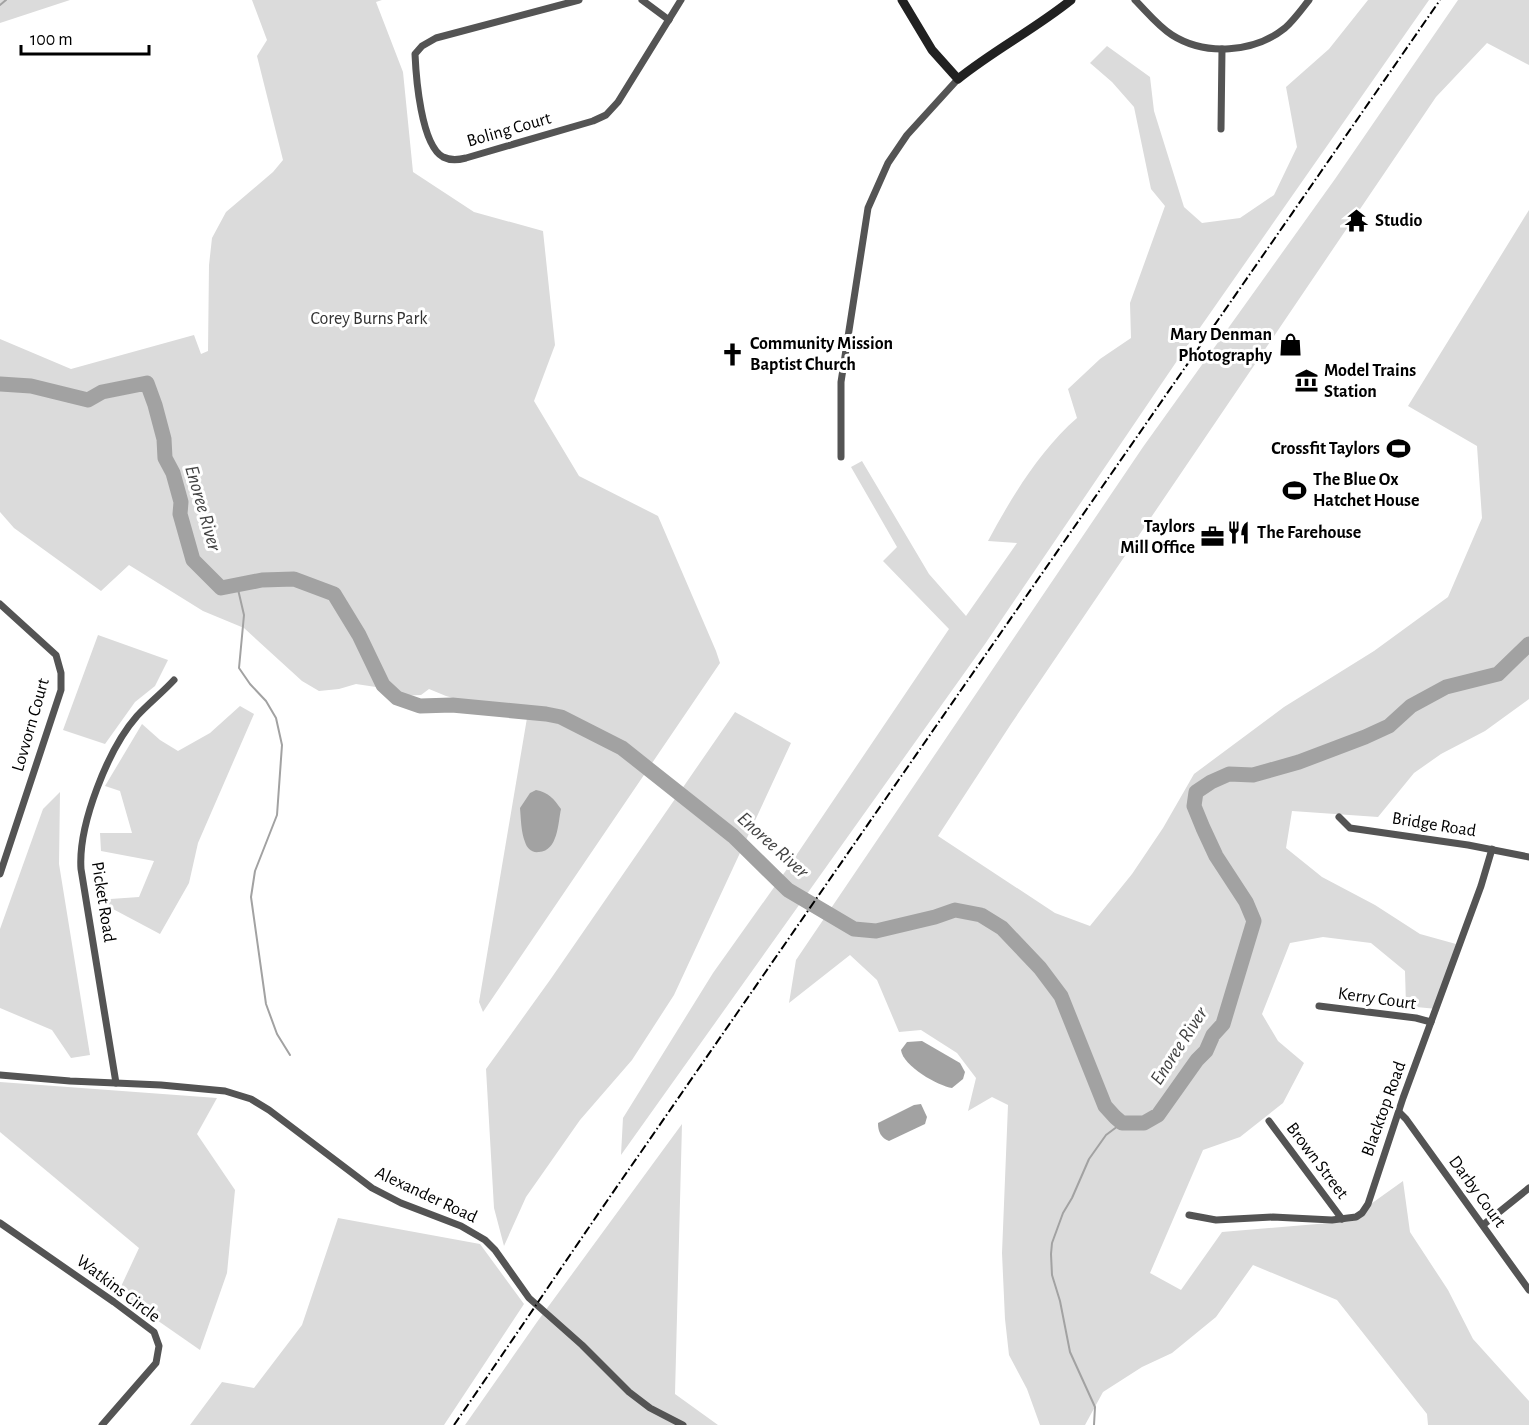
<svg xmlns="http://www.w3.org/2000/svg" width="1529" height="1425" viewBox="0 0 1529 1425" font-family="'Alegreya Sans',sans-serif">
<rect width="100%" height="100%" fill="#fff"/>
<g fill="#dbdbdb">
<polygon points="0,0 70,0 0,23"/>
<polygon points="252,0 382,0 376,2 403,72 413,172 474,212 543,231 555,345 534,401 579,476 658,516 716,651 720,663 483,1012 479,1002 527,718 446,696 429,689 421,695 398,696 376,687 356,684 339,689 319,691 302,681 244,628 203,611 129,565 101,591 14,528 0,512 0,339 71,369 194,335 201,354 208,351 209,265 212,238 226,212 273,172 283,160 257,56 267,40"/>
<path d="M1368 0H1429L1183 352 985 644 621 1155 623 1118 713 973 787 869 949 629 883 561 897 547 851 467 862 461 929 574 966 616 1017 543 988 541C1011 498 1040 450 1077 418L1068 389 1100 359 1131 338 1130 303 1165 206 1151 189 1134 107 1112 82 1090 63 1107 46 1150 77 1154 111 1184 207 1202 223 1240 218 1274 195 1297 147 1286 87 1329 49Z"/>
<polygon points="1458,0 1529,0 1529,65 1487,43 1436,97 1011,724 938,836 1055,913 1090,926 1132,874 1163,828 1194,774 1284,707 1374,651 1448,597 1482,518 1477,446 1408,406 1529,210 1529,699 1485,731 1441,754 1414,773 1378,817 1292,811 1286,848 1322,877 1375,905 1420,934 1456,944 1437,1009 1406,1006 1405,971 1371,943 1323,937 1290,943 1262,1014 1278,1041 1304,1063 1283,1103 1240,1137 1203,1150 1150,1273 1181,1290 1222,1232 1353,1221 1368,1206 1403,1181 1410,1232 1448,1290 1473,1339 1529,1401 1529,1425 1428,1425 1427,1414 1337,1300 1253,1265 1216,1317 1172,1353 1142,1367 1103,1392 1085,1425 1040,1425 1027,1389 1009,1355 1005,1319 1002,1253 1008,1105 992,1097 968,1111 976,1078 957,1053 921,1030 899,1032 877,980 850,955 789,1003 796,960 1143,447 1335,179"/>
<polygon points="98,635 168,660 155,686 135,702 105,744 63,730"/>
<polygon points="240,706 254,714 198,843 189,883 160,934 96,900 139,897 154,861 101,851 100,833 132,833 120,791 105,786 142,724 160,740 178,751 210,733"/>
<polygon points="735,712 791,743 674,995 632,1060 580,1120 526,1197 504,1246 494,1208 486,1069 550,980"/>
<polygon points="60,792 59,864 90,1055 71,1058 52,1030 0,1008 0,929 43,809"/>
<polygon points="0,1082 217,1098 197,1134 235,1190 227,1273 200,1350 118,1293 139,1248 0,1132"/>
<polygon points="682,1124 675,1394 718,1425 465,1425 537,1322"/>
<polygon points="338,1218 480,1244 524,1304 444,1425 190,1425 222,1382 254,1388 302,1325"/>
</g>
<g fill="#a2a2a2">
<path d="M536 790C548 792 554 799 561 809 558 823 558 851 539 852 531 853 527 848 525 842 521 832 521 819 520 808L530 793Z"/>
<path d="M922 1041 960 1063 965 1072 963 1079 952 1088C938 1086 903 1066 901 1050L907 1042Z"/>
<path d="M921 1104 927 1117 925 1124 889 1141C881 1138 878 1132 878 1123L914 1105Z"/>
</g>
<g fill="none" stroke-linecap="round" stroke-linejoin="round">
<g stroke="#a2a2a2" stroke-width="2">
<polyline points="0,5 6,0"/>
<polyline points="237,585 244,615 239,668 250,684 266,701 276,718 282,745 277,815 255,871 251,897 266,1004 277,1034 290,1055"/>
<polyline points="1094,1425 1095,1407 1070,1352 1060,1301 1052,1275 1051,1254 1052,1243 1063,1213 1072,1198 1089,1159 1106,1135 1122,1123"/>
</g>
<polyline stroke="#a2a2a2" stroke-width="15" points="0,384 31,386 88,400 102,392 147,383 155,405 164,439 165,458 173,473 181,502 180,514 193,560 221,588 262,580 294,579 334,594 359,635 383,685 397,698 420,706 452,705 546,714 561,717 622,748 733,836 788,890 854,929 876,931 935,917 955,910 981,915 1002,928 1040,968 1061,996 1105,1106 1115,1117 1122,1123 1144,1123 1158,1115 1197,1060 1206,1051 1213,1035 1223,1024 1254,921 1246,902 1216,856 1203,828 1194,806 1196,792 1211,782 1229,774 1253,775 1299,762 1365,737 1389,726 1411,706 1446,687 1498,674 1529,644"/>
<g stroke="#545454" stroke-width="7">
<path d="M579 0 436 38 422 46 415 54C416 77 421 145 443 157 451 161 458 160 466 158L593 121 606 115 618 102 681 0"/>
<polyline points="642,0 669,20"/>
<path d="M1135 0C1147 12 1158 26 1172 35 1205 56 1254 53 1285 28 1294 20 1301 10 1309 0"/>
<polyline points="1221,129 1222,49"/>
<polyline points="841,457 841,382 868,208 888,163 907,135 958,79"/>
<polyline points="0,604 56,655 61,673 61,690 0,874"/>
<polyline points="1339,817 1350,828 1468,845 1529,857"/>
<polyline points="1319,1006 1416,1018 1431,1022"/>
<polyline points="0,1075 70,1081 161,1085 225,1091 251,1099 269,1110 372,1188 401,1203 461,1226 485,1240 495,1250 529,1298 582,1345 629,1392 650,1408 683,1425"/>
<path d="M116 1083 81 869C78 825 108 749 137 716 149 703 162 693 174 680"/>
<polyline points="1399,1112 1406,1119 1529,1290"/>
<polyline points="1269,1121 1342,1219"/>
<polyline points="1189,1215 1216,1220 1273,1217 1332,1220 1356,1217 1362,1213 1368,1204 1403,1098 1481,886 1492,849"/>
<polyline points="0,1223 114,1302 154,1332 159,1346 156,1363 102,1425"/>
<polyline points="1483,1225 1529,1188"/>
</g>
<path stroke="#212121" stroke-width="9" d="M902 0 932 50 958 79C994 50 1035 29 1071 0"/>
<path stroke="#000" stroke-width="2" stroke-dasharray="9 3 1.5 3" stroke-linecap="butt" d="M454 1425C517 1334 578 1242 641 1152 907 767 1174 384 1440 0"/>
</g>
<defs>
<symbol id="temple-bare" viewBox="-9 -9 18 18"><path d="M0-6L5-2H3V0L6.5 2.5H4V6H1.5V3h-3V6H-4V2.5H-6.5L-3 0V-2H-5Z" fill="#000" stroke="#fff" stroke-width="2.5" paint-order="stroke"/></symbol>
<symbol id="shop-bare" viewBox="-9 -9 18 18"><path d="M-5-2.5h2.3a2.7 3.5 0 0 1 5.4 0H5L5.5 6h-11ZM-1.5-2.5h3a1.5 2.3 0 0 0-3 0Z" fill="#000" stroke="#fff" stroke-width="2.5" paint-order="stroke"/></symbol>
<symbol id="church-bare" viewBox="-9 -9 18 18"><path d="M-1.2-6h2.4v3.5h3.3v2.4h-3.3V6h-2.4V-.1h-3.3v-2.4h3.3Z" fill="#000" stroke="#fff" stroke-width="2.5" paint-order="stroke"/></symbol>
<symbol id="museum-bare" viewBox="-9 -9 18 18"><path d="M0-6L6-3V-2H-6V-3ZM-5-1h2V3h-2ZM-1-1h2V3h-2ZM3-1h2V3H3ZM-6 4H6V6H-6Z" fill="#000" stroke="#fff" stroke-width="2.5" paint-order="stroke"/></symbol>
<symbol id="stadium-bare" viewBox="-9 -9 18 18"><path d="M0-5a6.5 5 0 1 0 0 10a6.5 5 0 1 0 0-10ZM-3.5-1.8h7v3.6h-7Z" fill="#000" stroke="#fff" stroke-width="2.5" paint-order="stroke"/></symbol>
<symbol id="restaurant-bare" viewBox="-9 -9 18 18"><path d="M-5-6h1v4h1v-4h1v4h1v-4h1v5L-1.5 .5V6h-2V.5L-5-1ZM5-6V6H3V1.5H1.5Q1.5-4 5-6Z" fill="#000" stroke="#fff" stroke-width="2.5" paint-order="stroke"/></symbol>
<symbol id="office-bare" viewBox="-9 -9 18 18"><path d="M-6-3h4V-5.5h4V-3h4V5H-6ZM-1-4.5V-3h2v-1.5ZM-6 0V1H6V0Z" fill="#000" stroke="#fff" stroke-width="2.5" paint-order="stroke"/></symbol>
</defs>
<g fill-rule="evenodd">
<use href="#temple-bare" x="1340" y="204" width="33" height="33"/>
<use href="#shop-bare" x="1274" y="328" width="33" height="33"/>
<use href="#church-bare" x="716" y="338" width="33" height="33"/>
<use href="#museum-bare" x="1290" y="364" width="33" height="33"/>
<use href="#stadium-bare" x="1382" y="432" width="33" height="33"/>
<use href="#stadium-bare" x="1278" y="474" width="33" height="33"/>
<use href="#restaurant-bare" x="1222" y="516" width="33" height="33"/>
<use href="#office-bare" x="1196" y="520" width="33" height="33"/>
</g>
<g text-anchor="middle" dominant-baseline="central" stroke-width="6" stroke-linejoin="round" paint-order="stroke">
<g font-size="18" fill="#000" stroke="#fff">
<text transform="translate(509 130) rotate(-16)">Boling Court</text>
<text transform="translate(31 725) rotate(-74)">Lovvorn Court</text>
<text transform="translate(1434 825) rotate(9)">Bridge Road</text>
<text transform="translate(103 902) rotate(81)">Picket Road</text>
<text transform="translate(1377 999) rotate(8)">Kerry Court</text>
<text transform="translate(1384 1109) rotate(-70)">Blacktop Road</text>
<text transform="translate(1317 1161) rotate(53)">Brown Street</text>
<text transform="translate(1477 1192) rotate(54)">Darby Court</text>
<text transform="translate(426 1195) rotate(25)">Alexander Road</text>
<text transform="translate(118 1289) rotate(37)">Watkins Circle</text>
</g>
<g font-size="18" font-weight="bold" fill="#000" stroke="#fff" text-anchor="start">
<text x="1375" y="221">Studio</text>
<text x="1272" y="335" text-anchor="end">Mary Denman<tspan x="1272" dy="21">Photography</tspan></text>
<text x="750" y="344">Community Mission<tspan x="750" dy="21">Baptist Church</tspan></text>
<text x="1324" y="371">Model Trains<tspan x="1324" dy="21">Station</tspan></text>
<text x="1380" y="449" text-anchor="end">Crossfit Taylors</text>
<text x="1313" y="480">The Blue Ox<tspan x="1313" dy="21">Hatchet House</tspan></text>
<text x="1195" y="527" text-anchor="end">Taylors<tspan x="1195" dy="21">Mill Office</tspan></text>
<text x="1257" y="533">The Farehouse</text>
</g>
<g font-size="18" fill="#323232" stroke="#fff">
<text x="369" y="319">Corey Burns Park</text>
</g>
<g font-size="20" font-style="italic" fill="#434343" stroke="#fff">
<text transform="translate(203 508) rotate(74)">Enoree River</text>
<text transform="translate(773 845) rotate(42)">Enoree River</text>
<text transform="translate(1179 1046) rotate(-57)">Enoree River</text>
</g>
</g>
<path d="M21 45v9h128v-9" fill="none" stroke="#000000" stroke-width="3"/>
<text x="30" y="45" font-size="18" fill="#000000" stroke="#ffffff" stroke-width="4.5" paint-order="stroke">100 m</text>
</svg>
